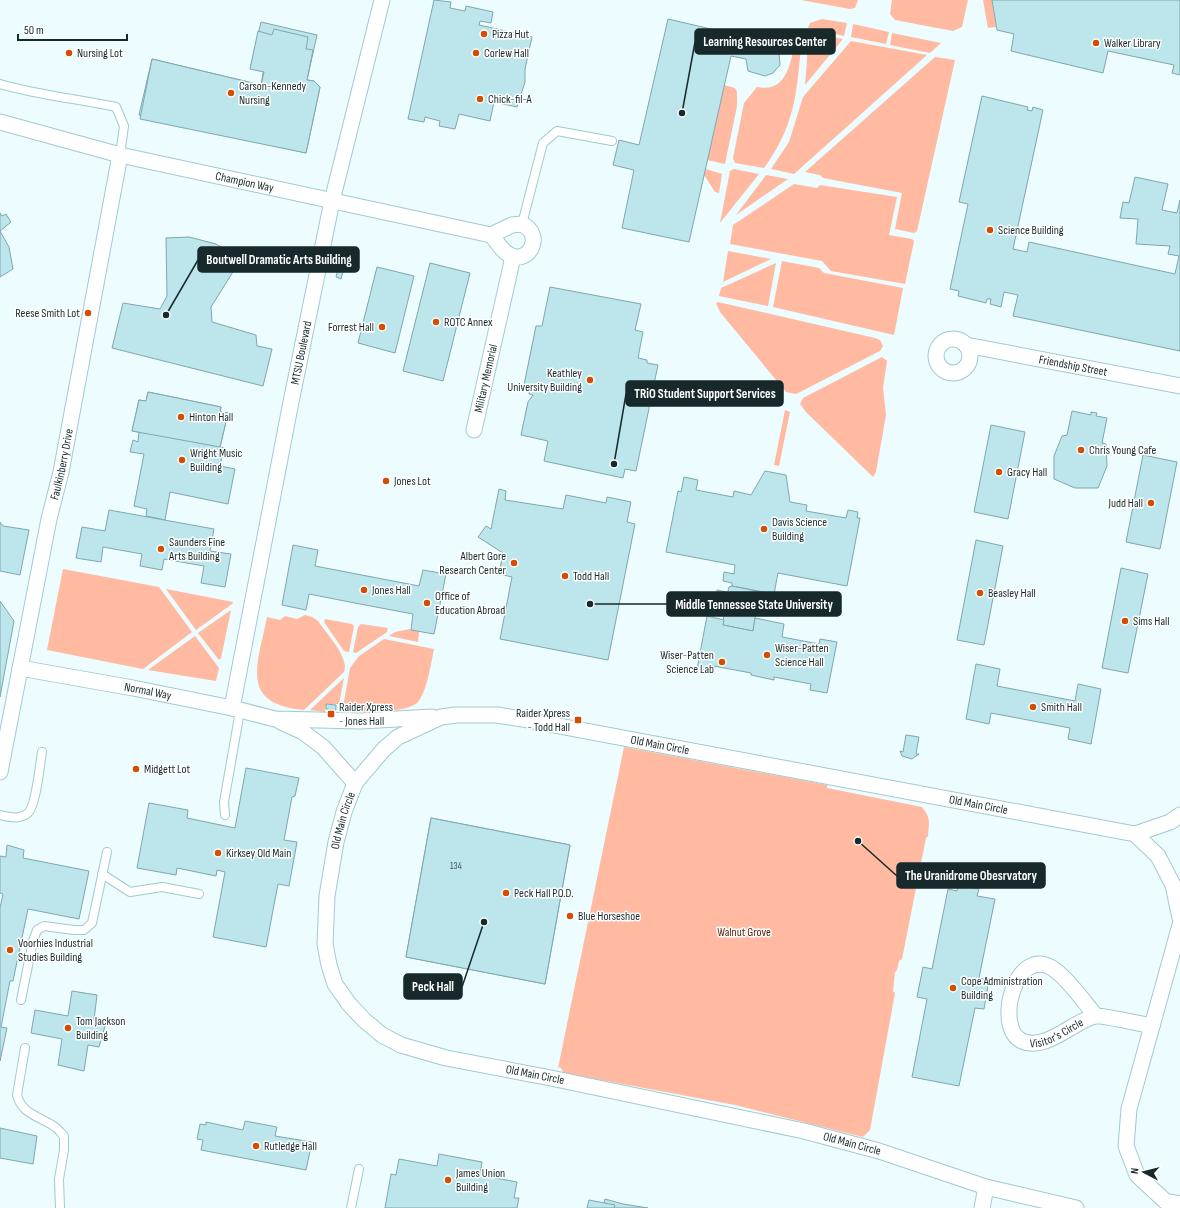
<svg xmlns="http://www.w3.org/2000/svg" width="1180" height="1208" viewBox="0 0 1180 1208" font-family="'Sofia Sans Condensed',sans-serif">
<rect width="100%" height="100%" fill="#ecfcff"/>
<g fill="#ffbaa1">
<polygon points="801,0 858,0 855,8 850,9"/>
<polygon points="892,0 968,0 962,27 953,31 895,20 890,14"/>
<polygon points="983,0 992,0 996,27 988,28"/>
<polygon points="822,19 847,23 844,36 808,28 810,23"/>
<polygon points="853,24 889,32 886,44 851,37"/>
<polygon points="809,33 843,39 805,85"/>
<polygon points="892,33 941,43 930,53 890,45"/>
<path d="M799 35H802C797 88 797 123 764 168L735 163 733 158 744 103 757 87C792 94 789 54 799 35Z"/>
<polygon points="851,41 927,55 794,174 771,169 789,142 803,97"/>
<polygon points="935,57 955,60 917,231 914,233 895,229 902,193 823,178 820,175 805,172"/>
<polygon points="724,85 735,88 737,92 737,106 725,164 707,160"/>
<polygon points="706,169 722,174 719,193 715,192 704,175"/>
<polygon points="734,169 759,174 720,223 730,171"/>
<polygon points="766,175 788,179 736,215"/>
<polygon points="794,184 817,188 820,185 826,186 897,197 889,235 912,239 914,241 905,284 831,271 822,261 730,244 733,225"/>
<polygon points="728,251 771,259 723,282"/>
<polygon points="782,261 819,268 824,273 903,288 894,335 773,307"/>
<polygon points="776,263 768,306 719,296 721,288"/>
<polygon points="718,302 875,338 880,340 883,346 880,351 796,394 786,392 720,312 716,303"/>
<polygon points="882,357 887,361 883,388 886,415 876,472 873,477 806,412 800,404 803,398"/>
<polygon points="785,410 790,412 779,466 774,465"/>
<polygon points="63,569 159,587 192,632 143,669 47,650"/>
<polygon points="166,589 233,602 232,604 196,630"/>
<polygon points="231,610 221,658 219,660 198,633"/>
<path d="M305 615 312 617 318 621C326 633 350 658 344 672L304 710C238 704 258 664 267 617L280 620 285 616 297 619Z"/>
<polygon points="325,619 352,624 354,626 349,652 344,651 324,622"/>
<polygon points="361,624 388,628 387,632 356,653 353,652 358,627"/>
<polygon points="410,629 419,632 418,642 389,636 395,632"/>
<polygon points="195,636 219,668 216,681 148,670"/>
<path d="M384 639 434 649C431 663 427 691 418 702 408 713 362 713 346 712L343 707 350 668 359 656Z"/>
<polygon points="344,678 339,704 326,704 325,712 310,710"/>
<path d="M624 747 827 785V788L922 807C931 818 929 822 928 836L926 838 902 959 899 961 897 970 895 972 893 991 895 993 870 1130 863 1137 735 1105 564 1073 560 1067 558 1068Z"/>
</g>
<g fill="#bce6eb" stroke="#7fa7ad" fill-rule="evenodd">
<polygon points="434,0 451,2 450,8 465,11 466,6 493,12 491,23 480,21 479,25 532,37 525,69 525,82 517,107 494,102 490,121 459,114 455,129 439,126 440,121 425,117 424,122 408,119"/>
<polygon points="992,0 1180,0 1180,75 1172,73 1174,65 1108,51 1103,73 1011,51 1014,34 997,30"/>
<polygon points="668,19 771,43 779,53 780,65 773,73 765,76 748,71 746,59 731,56 689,242 622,228 634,170 613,165 619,140 639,145"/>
<polygon points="261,22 317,35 307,80 314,81 320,87 306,153 139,115 152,59 261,85 264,68 251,65"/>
<polygon points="274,29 308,37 306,49 313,50 307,80 314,81 320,87 306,153 140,119 152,59 261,85 264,72 250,69 258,31 272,35"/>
<polygon points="982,96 1028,107 1027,110 1032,111 1033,107 1043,110 1013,249 1027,252 1029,242 1175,274 1179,256 1168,254 1170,246 1136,244 1138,219 1120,218 1123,202 1129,203 1135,177 1168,184 1162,210 1177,213 1180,200 1180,351 1013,316 1018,295 1004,292 1001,307 990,304 991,299 987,299 986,303 958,296 959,291 950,289 968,204 959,202"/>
<polygon points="0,213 2,216 6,214 11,222 0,231 9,247 13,269 0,277"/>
<polygon points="189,237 216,244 241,259 211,307 212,322 256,335 257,346 272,349 263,386 112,348 123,303 160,309 167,296 166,238"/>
<polygon points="430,263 470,273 443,381 403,371"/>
<polygon points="339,266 344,267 341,279 336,277"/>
<polygon points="377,267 414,276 395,353 358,343"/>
<polygon points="550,287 641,304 635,330 643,332 638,358 647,360 647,363 658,365 636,471 625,469 623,478 544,461 548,441 521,435 528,402 533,395 529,394 530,387 524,385 536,326 542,326"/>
<polygon points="148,392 221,407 220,412 228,413 220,447 224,448 220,466 235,469 228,504 170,492 165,520 146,516 147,509 134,506 144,454 130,452 133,440 138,442 139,432 132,431 139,400 146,401"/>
<polygon points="148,392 221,407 220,412 228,413 220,447 132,431 139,400 146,401"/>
<polygon points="1072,411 1091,415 1091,412 1097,413 1096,416 1107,418 1102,443 1106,444 1107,466 1098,488 1075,488 1054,479 1054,456 1062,436 1067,435"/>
<polygon points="991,425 1025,432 1008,519 974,512"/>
<polygon points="1143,455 1177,462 1160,549 1126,542"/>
<polygon points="765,471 786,475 790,502 807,505 806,511 846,518 848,510 858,512 857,518 860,518 847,586 778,573 774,594 732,586 732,583 723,581 724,572 734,574 735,565 666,552 678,491 681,492 684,477 698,480 696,490 733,497 734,491 751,495"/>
<polygon points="499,489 506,491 505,500 563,509 566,495 606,503 607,497 631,502 627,522 635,524 608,660 500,639 512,577 499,574 503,553 478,537 486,526 491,529"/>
<polygon points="109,510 214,529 210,551 231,554 225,587 201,583 204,566 164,559 162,570 140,566 142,554 103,547 101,562 76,558 82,527 105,531"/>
<polygon points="0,522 3,526 29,530 20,575 0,571"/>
<polygon points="976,540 1003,546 984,645 957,640"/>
<polygon points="293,545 318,550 315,566 419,586 423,570 446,574 434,634 411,630 413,614 360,604 309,594 306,610 282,605"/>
<polygon points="1121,568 1148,574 1128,673 1102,668"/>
<polygon points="732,586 761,592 758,604 767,604 764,616 759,615 759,613 756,612 753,631 723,625 724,610 722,610 722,612 713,611 717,590 726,592 727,595 729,587"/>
<polygon points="0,601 14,621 0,697"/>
<polygon points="707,616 724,620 723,625 753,631 755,618 784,624 782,637 819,644 820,639 837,642 827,693 810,690 811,684 774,677 774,680 751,675 751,673 719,667 715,666 714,672 697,669"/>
<polygon points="976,664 1000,669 997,686 1075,701 1078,684 1101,689 1091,744 1068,739 1070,728 991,713 989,724 966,719"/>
<polygon points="326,704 336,705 336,710 326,709"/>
<polygon points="906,735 919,737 916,754 919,754 912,759 902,756 900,751 903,752"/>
<polygon points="246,768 299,778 295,796 292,797 284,840 297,842 289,886 278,884 266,947 213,937 225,872 217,870 216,876 177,868 176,875 137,868 149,803 188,810 187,818 235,828"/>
<path d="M431 818 570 845 545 984 406 957ZM478 882 511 888 505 919 472 913Z"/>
<polygon points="431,818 570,845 545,984 406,957"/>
<polygon points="7,845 24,850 23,858 89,871 79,919 28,909 13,981 10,981 1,1027 7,1028 0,1061 0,908 3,894 0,893 0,856 6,857"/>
<polygon points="958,885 979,889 977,896 995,899 979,978 989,980 984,1009 975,1008 959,1086 912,1077 927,999 917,997 923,967 932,969 948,889 957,891"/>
<polygon points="72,991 97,995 94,1020 106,1023 99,1047 88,1045 84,1071 58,1065 62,1039 31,1033 35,1010 68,1016"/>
<polygon points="245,1121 277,1127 275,1136 312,1142 306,1170 201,1150 203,1140 197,1139 200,1124 206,1125 206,1122 243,1130"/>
<polygon points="0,1128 37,1136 33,1164 0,1158"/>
<polygon points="439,1154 482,1162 480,1175 517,1182 514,1198 519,1198 517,1208 385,1208 391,1174 396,1175 399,1159 437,1166"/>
<polygon points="605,1199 623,1204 648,1208 603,1208"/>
<polygon points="589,1200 615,1205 614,1208 587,1208"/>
</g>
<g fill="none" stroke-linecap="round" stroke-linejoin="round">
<defs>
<g id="lane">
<path d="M0 84C38 95 78 99 116 107L124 126 120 155"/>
<polyline points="522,224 543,143 557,131 612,141"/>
<path d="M0 815C9 817 20 820 28 813 36 806 40 764 42 752"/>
<polyline points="225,815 224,802 240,711"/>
<polyline points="102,874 130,892 162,887 199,894"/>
<polyline points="21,1000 33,941 37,930 44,926 74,930 84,930 92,923 107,852"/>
<path d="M25 1048 17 1095C22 1115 40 1116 55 1127 58 1129 61 1133 64 1136V1150L59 1179 60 1208"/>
<polyline points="351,1208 359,1169"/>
</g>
<g id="street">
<path id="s1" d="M0 122 120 155 491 235C497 241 501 250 508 254 527 267 546 236 522 224L512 225 491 235"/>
<circle cx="953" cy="356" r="17"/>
<path id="s2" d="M966 345 1180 386"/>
<path id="s3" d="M474 430 513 257"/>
<path id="s4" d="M20 668 133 688 232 708 275 719 361 721 432 717"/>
<path id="s5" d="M232 708 290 407 332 201 382 0"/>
<polyline points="281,722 303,732 323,747 355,783"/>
<path id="s6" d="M0 772 49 519 61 472 120 155"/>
<polyline points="1135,834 1170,822 1180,815"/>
<polyline points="1180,925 1129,1109 1126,1146 1137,1175 1165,1201 1180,1204"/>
<path id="s7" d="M1096 1016C1084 1002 1070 981 1055 970 1016 941 993 1028 1022 1041 1045 1052 1074 1021 1095 1016 1101 1015 1142 1024 1152 1026"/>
<polyline points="982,1208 986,1187"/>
<path id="s8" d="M1076 1208 986 1187 879 1151 804 1131 551 1078 446 1058 401 1045 382 1035 364 1020 349 1004 335 984 329 965 325 944 327 896 336 842 344 812 355 783 384 749 398 737 441 717 456 715H497L522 719 1135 834 1158 856 1173 885 1180 918"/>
</g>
</defs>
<use href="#lane" stroke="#a1cacf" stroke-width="10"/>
<use href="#street" stroke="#a1cacf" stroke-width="17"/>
<use href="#lane" stroke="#fff" stroke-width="8"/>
<use href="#street" stroke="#fff" stroke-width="15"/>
</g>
<g fill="#d24e05" stroke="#fff" stroke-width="1.5">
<circle cx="484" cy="34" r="4"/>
<circle cx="1096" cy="43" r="4"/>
<circle cx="69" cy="53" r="4"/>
<circle cx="476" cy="53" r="4"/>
<circle cx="231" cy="93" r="4"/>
<circle cx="480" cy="99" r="4"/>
<circle cx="990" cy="230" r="4"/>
<circle cx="88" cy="313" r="4"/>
<circle cx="436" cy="322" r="4"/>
<circle cx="382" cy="327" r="4"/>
<circle cx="590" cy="380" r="4"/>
<circle cx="181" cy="417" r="4"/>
<circle cx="1081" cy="450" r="4"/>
<circle cx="182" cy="460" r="4"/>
<circle cx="999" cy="472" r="4"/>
<circle cx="386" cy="481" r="4"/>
<circle cx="1151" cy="503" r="4"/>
<circle cx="764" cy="529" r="4"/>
<circle cx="161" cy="549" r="4"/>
<circle cx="514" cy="563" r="4"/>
<circle cx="565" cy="576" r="4"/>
<circle cx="364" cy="590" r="4"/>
<circle cx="980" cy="593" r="4"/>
<circle cx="427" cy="603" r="4"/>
<circle cx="1125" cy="621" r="4"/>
<circle cx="767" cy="655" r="4"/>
<circle cx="722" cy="662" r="4"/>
<circle cx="1033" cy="707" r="4"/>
<rect x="327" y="710" width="8" height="8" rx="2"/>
<rect x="574" y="716" width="8" height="8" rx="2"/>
<circle cx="136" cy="769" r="4"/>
<circle cx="218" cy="853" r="4"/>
<circle cx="506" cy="893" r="4"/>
<circle cx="570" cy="916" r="4"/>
<circle cx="10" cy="950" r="4"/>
<circle cx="953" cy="988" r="4"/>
<circle cx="68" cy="1028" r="4"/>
<circle cx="256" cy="1146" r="4"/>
<circle cx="448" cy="1180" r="4"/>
</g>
<g text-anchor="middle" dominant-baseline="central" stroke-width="3" stroke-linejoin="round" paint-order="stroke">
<g font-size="10" fill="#41585b">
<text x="456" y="866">134</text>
</g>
<g font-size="12" fill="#18292b" stroke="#fff" text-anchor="start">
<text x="492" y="34">Pizza Hut</text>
<text x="1104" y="43">Walker Library</text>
<text x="77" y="53">Nursing Lot</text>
<text x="484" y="53">Corlew Hall</text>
<text x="239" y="86">Carson-Kennedy<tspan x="239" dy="14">Nursing</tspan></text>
<text x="488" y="99">Chick-fil-A</text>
<text x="998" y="230">Science Building</text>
<text x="80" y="313" text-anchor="end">Reese Smith Lot</text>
<text x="444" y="322">ROTC Annex</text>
<text x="374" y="327" text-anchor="end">Forrest Hall</text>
<text x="582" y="373" text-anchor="end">Keathley<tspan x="582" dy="14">University Building</tspan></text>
<text x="189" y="417">Hinton Hall</text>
<text x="1089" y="450">Chris Young Cafe</text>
<text x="190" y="453">Wright Music<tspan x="190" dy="14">Building</tspan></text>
<text x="1007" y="472">Gracy Hall</text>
<text x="394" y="481">Jones Lot</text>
<text x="1143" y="503" text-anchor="end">Judd Hall</text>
<text x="772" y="522">Davis Science<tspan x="772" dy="14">Building</tspan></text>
<text x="169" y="542">Saunders Fine<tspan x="169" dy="14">Arts Building</tspan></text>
<text x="506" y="556" text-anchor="end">Albert Gore<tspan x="506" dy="14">Research Center</tspan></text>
<text x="573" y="576">Todd Hall</text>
<text x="372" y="590">Jones Hall</text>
<text x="988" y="593">Beasley Hall</text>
<text x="435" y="596">Office of<tspan x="435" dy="14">Education Abroad</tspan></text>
<text x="1133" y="621">Sims Hall</text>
<text x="775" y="648">Wiser-Patten<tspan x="775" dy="14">Science Hall</tspan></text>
<text x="714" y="655" text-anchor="end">Wiser-Patten<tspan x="714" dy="14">Science Lab</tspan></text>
<text x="339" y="707">Raider Xpress<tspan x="339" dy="14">- Jones Hall</tspan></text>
<text x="1041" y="707">Smith Hall</text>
<text x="570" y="713" text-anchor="end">Raider Xpress<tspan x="570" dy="14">- Todd Hall</tspan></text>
<text x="144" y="769">Midgett Lot</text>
<text x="226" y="853">Kirksey Old Main</text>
<text x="514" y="893">Peck Hall P.O.D.</text>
<text x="578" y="916">Blue Horseshoe</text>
<text x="18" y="943">Voorhies Industrial<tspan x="18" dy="14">Studies Building</tspan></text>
<text x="961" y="981">Cope Administration<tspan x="961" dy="14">Building</tspan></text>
<text x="76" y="1021">Tom Jackson<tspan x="76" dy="14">Building</tspan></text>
<text x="264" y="1146">Rutledge Hall</text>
<text x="456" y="1173">James Union<tspan x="456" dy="14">Building</tspan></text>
</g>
<g font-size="12" fill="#18292b" stroke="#fff">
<text stroke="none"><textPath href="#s1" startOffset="252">Champion Way</textPath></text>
<text stroke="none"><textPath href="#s5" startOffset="362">MTSU Boulevard</textPath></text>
<text stroke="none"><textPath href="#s2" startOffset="109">Friendship Street</textPath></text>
<text stroke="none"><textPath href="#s3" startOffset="53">Military Memorial</textPath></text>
<text stroke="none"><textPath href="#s6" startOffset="314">Faulkinberry Drive</textPath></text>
<text stroke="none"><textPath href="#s4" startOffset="130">Normal Way</textPath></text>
<text stroke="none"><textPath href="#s8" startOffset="1325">Old Main Circle</textPath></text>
<text stroke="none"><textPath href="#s8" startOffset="1649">Old Main Circle</textPath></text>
<text stroke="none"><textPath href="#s8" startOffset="953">Old Main Circle</textPath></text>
<text stroke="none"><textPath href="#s7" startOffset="211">Visitor's Circle</textPath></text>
<text transform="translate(535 1075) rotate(11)">Old Main Circle</text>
<text transform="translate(852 1144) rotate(15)">Old Main Circle</text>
</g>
<g font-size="12" fill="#5a220b" stroke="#fff">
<text x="744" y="932">Walnut Grove</text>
</g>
</g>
<path fill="none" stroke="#18292b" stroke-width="1.5" d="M682 113L695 42M166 315L198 260M614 464L626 394M590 604L667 604M858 841L897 876M484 922L462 987"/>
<g fill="#18292b" stroke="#fff" stroke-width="1.5">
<circle cx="682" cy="113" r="4"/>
<circle cx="166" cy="315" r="4"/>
<circle cx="614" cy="464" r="4"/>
<circle cx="590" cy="604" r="4"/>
<circle cx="858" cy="841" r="4"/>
<circle cx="484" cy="922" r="4"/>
</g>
<g fill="#18292b" stroke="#18292b" stroke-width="1.5">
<rect x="695" y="29" width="140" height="25" rx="4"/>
<rect x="198" y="247" width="161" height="25" rx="4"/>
<rect x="626" y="381" width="157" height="25" rx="4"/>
<rect x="667" y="592" width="174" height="24" rx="4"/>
<rect x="897" y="863" width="148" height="25" rx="4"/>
<rect x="404" y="974" width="58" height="25" rx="4"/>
</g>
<g font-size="13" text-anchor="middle" font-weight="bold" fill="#fff">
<text x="765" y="46">Learning Resources Center</text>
<text x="279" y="264">Boutwell Dramatic Arts Building</text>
<text x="705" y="398">TRiO Student Support Services</text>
<text x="754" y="609">Middle Tennessee State University</text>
<text x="971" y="880">The Uranidrome Obesrvatory</text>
<text x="433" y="991">Peck Hall</text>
</g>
<g transform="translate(1144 1172) rotate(277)" stroke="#ffffff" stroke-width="3" paint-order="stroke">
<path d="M0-3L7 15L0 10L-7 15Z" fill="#18292b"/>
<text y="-6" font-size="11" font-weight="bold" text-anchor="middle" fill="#18292b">N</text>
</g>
<path d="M18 34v6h109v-6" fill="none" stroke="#18292b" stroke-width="2"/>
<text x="24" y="34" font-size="12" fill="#18292b" stroke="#ffffff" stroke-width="3" paint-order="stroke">50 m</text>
</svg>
